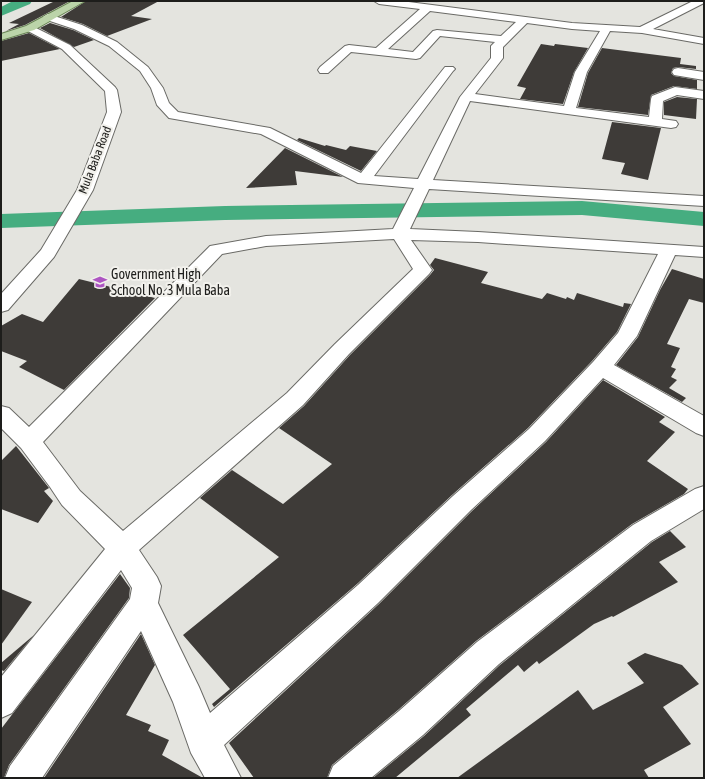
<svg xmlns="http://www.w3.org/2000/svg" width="705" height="779" viewBox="0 0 705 779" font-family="'Asap Condensed',sans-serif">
<rect width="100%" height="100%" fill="#e4e4df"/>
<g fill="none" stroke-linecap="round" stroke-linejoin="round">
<g fill="#46ad80" fill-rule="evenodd">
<polygon points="13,1 32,1 30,4 1,16 1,7"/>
<polygon points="582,201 704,212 704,226 582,215 225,220 1,228 1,214 225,206"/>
</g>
</g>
<g fill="#3e3b38">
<polygon points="55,1 70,1 25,25 6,31 19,24 9,23"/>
<polygon points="86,1 159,1 131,16 152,19 107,36 83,24 61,17"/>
<polygon points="50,23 73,30 94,40 74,47 40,28"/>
<polygon points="29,33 60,49 1,61 1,41"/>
<polygon points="541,44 554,46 555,44 588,48 574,72 563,104 520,99 526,88 517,86"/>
<polygon points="602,48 681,58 680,64 696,66 696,69 678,67 673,68 671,73 674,76 697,80 697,89 674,86 651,95 648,115 578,107 588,73"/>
<polygon points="677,97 697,99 696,119 664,115 664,118 664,102"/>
<polygon points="612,122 661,128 648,180 621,174 625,163 602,159"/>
<polygon points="299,138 325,146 326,145 346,150 350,146 377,151 361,171 297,140"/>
<polygon points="285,148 343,177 295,171 297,185 246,188"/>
<polygon points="435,258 488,272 481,283 542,299 547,293 566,299 567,297 574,300 577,293 623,307 624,303 631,304 617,332 592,361 528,428 452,495 357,584 214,707 212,704 230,689 183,635 279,557 200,498 232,470 283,504 332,464 279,428 304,406 350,355 430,275 434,270 430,265"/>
<polygon points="672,269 704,279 704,303 689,299 667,344 680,348 671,367 676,369 671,377 677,380 669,388 686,398 682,402 616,365 638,337 660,290"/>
<polygon points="79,279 155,298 64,390 19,367 27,361 1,351 1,326 22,314 43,322"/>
<polygon points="603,380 665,417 659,422 675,432 647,461 688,489 684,494 632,524 476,641 398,710 332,765 327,778 254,778 229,743 379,604 472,511 546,442"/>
<polygon points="16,446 49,488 44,491 53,501 38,523 1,509 1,461"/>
<polygon points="670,531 686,547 659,562 678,582 613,617 612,616 594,624 539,664 537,661 524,672 518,665 466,709 471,715 395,778 373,778 424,736 500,665 652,542"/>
<polygon points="120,574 130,588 129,598 9,765 4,778 1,778 1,729"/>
<polygon points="1,589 32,602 1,645"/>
<polygon points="141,634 155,665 126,715 151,725 148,731 169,740 162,755 203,778 44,778"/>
<polygon points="34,635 4,671 1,670 1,663"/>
<polygon points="645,653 682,665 699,684 663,707 691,744 644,770 649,778 457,778 578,690 593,710 644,683 627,663"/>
</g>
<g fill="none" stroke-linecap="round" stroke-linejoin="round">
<defs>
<g id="minor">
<path d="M374 1H401L572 23 640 27 693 1H704V3L653 29 704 38V44L642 33 610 31 587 72 576 108 649 117 651 99 652 96 675 87 704 91V99L677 95 663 101 662 119 676 121 678 124 676 127 671 128 470 101 433 180 704 196V206L429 189 410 229 478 232 704 247V257L675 255 637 336 614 365 704 416V436L696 433 603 378 545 441 471 510 378 603 224 745 241 778H205L191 753 173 702 141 631 42 778H5L10 766 130 599 132 588 121 570 12 713 1 718V677L105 549 62 505 50 487 21 448 1 428V406L9 408 29 427 210 246 266 236 393 229 414 188 358 183 261 134 169 118 157 105 151 88 140 71 109 46 74 29 44 19 43 17 48 14 82 25 117 42 148 67 163 88 169 103 178 112 270 128 361 173 445 67H453L455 69 453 71 374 176 418 179 460 97 491 58V46L495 42 440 36 420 58 416 59 351 52 328 73H320L318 70 320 67 345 46 349 45 376 48 420 9 379 4ZM430 11 516 22 501 36 437 30 433 31 413 52 388 49ZM527 23 572 29 600 31 575 72 564 106 475 94 503 58V47ZM394 239 413 269 335 344 287 393 123 531 80 491 43 442 222 254 266 246ZM411 240 478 242 658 254 618 333 593 362 529 429 453 496 358 585 210 713 199 687 158 603 161 586 157 577 139 550 303 405 349 354 429 274 432 270Z"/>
<polygon points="678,68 704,72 704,80 674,75 672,72 674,69"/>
<polygon points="704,486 704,509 651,541 499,664 423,735 371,778 328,778 333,766 399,711 477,642 633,525 695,489"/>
</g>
<polygon id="secondary" points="30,25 70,45 115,87 117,90 121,112 93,190 54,257 8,310 1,312 1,294 41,250 77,190 107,112 105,91 62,49 26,30 25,28"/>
<polygon id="primary" points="73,1 85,1 34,30 1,40 1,34 26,26"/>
</defs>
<use href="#minor" stroke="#6a6a66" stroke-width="2"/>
<use href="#secondary" stroke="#6a6a66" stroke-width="2"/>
<use href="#primary" stroke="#668252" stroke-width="2"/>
<use href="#minor" fill="#fff" fill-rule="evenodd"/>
<use href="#secondary" fill="#fff" fill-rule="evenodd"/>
<use href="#primary" fill="#bbd4a9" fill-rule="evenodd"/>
</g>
<defs>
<symbol id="school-bare" viewBox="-9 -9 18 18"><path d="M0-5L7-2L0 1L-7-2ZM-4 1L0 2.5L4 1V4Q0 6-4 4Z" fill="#ad55c2" stroke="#f2f1ec" stroke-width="2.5" paint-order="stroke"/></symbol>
</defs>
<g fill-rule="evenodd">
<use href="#school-bare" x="90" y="272" width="20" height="20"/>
</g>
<g text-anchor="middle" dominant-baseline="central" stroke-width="4" stroke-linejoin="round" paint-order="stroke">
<g font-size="12" fill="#1d1d1b" stroke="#f2f1ec">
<text transform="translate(95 160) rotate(-69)">Mula Baba Road</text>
</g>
<g font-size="14" fill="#1d1d1b" stroke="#f2f1ec" text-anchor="start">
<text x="111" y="274">Government High<tspan x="111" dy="16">School No. 3 Mula Baba</tspan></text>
</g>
</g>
<rect width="705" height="779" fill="none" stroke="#1d1d1b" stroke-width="4"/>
</svg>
